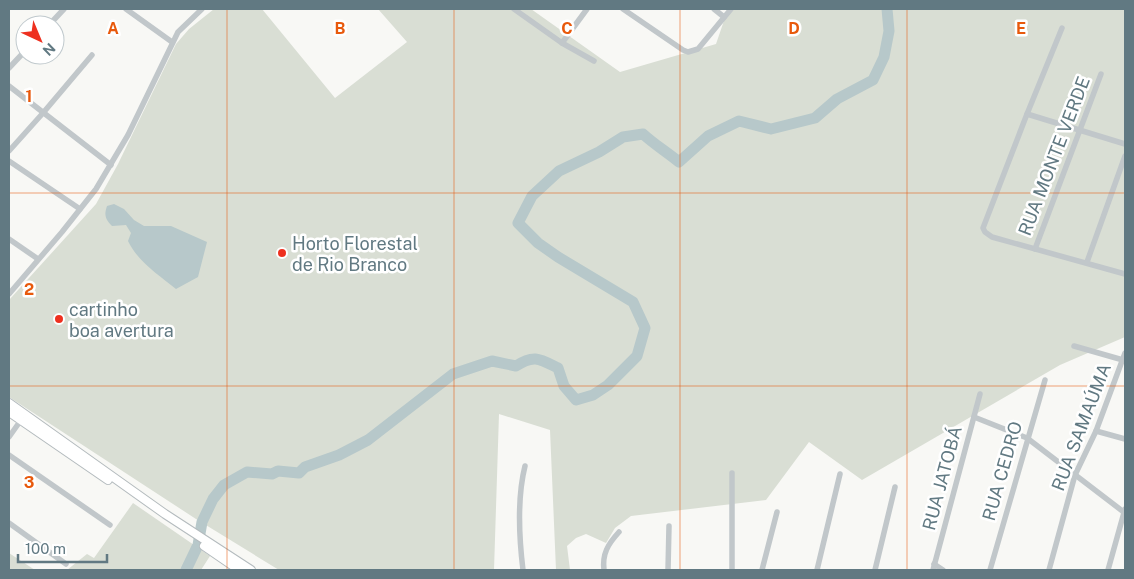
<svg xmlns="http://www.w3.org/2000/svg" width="1134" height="579" viewBox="0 0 1134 579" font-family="'Public Sans',sans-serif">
<rect width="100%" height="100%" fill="#f8f8f5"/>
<g fill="#d9ded4">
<polygon points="214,9 262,9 335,98 407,42 378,9 531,9 620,72 716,44 728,9 1125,9 1125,337 1060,365 862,480 809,442 766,500 631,516 615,528 606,543 586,534 576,538 567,546 570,570 556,570 550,430 499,414 494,570 279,570 196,519 9,397 9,300 96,204 118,164 176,44 189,29"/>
<polygon points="133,503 210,556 201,570 67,570 87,554 94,558"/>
<polygon points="9,553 35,570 9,570"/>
</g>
<path fill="#b7c8ca" d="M114 204 124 209 134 220 144 226H171L207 242 198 277 176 289C159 275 138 262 128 241L131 233 126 225 112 226C105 219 104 215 107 206Z"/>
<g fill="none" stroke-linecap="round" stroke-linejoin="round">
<path stroke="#b7c8ca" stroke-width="11" d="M186 570 198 545 202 522 213 499 224 485 247 472 272 474 278 471 299 473 305 467 339 455 368 440 453 374 492 361 516 366C534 354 540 359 558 368L564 386 576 400 593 395 608 385 637 356 645 328 633 302 558 257 538 243 518 223 532 196 559 171 599 152 623 137 643 134C655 145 667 152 679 162L708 136 739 121 771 129 815 118 837 99 873 80 884 57 889 31 887 9"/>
<defs>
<g id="major">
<polyline points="9,403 165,514 251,570"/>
<polyline points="9,412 108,480"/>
<polyline points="204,546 239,570"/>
</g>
</defs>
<use href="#major" stroke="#b4bbbe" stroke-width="10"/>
<g stroke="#c1c7ca" stroke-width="5.5">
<polyline points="126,9 172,42"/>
<polyline points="514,9 562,43 594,61"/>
<polyline points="623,9 683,50 688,52 698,49 731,9"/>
<polyline points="714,9 724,17"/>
<polyline points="49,25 64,9"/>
<polyline points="1062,28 1027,114 983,228 985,232 992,237 1125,274"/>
<polyline points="562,43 587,9"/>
<polyline points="9,68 25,51"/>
<polyline points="9,86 111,165"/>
<polyline points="1027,114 1125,144"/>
<polyline points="9,151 43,113 92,55"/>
<polyline points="9,161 80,209"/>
<polyline points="9,239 38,259"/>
<polyline points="1035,249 1101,74"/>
<polyline points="1087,262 1125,156"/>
<polyline points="9,294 62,232 96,189 128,135 178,32 202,9"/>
<polyline points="1074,346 1123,360"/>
<polyline points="974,417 1027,438 1125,513"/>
<polyline points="1096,431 1125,439"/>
<polyline points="9,437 21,420"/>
<polyline points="9,455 110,525"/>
<polyline points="9,523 66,564"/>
<polyline points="934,564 943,570"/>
<path d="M523 570C519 537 517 498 525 466"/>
<path d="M604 570C602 554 608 544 619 532"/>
<polyline points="668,570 669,526"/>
<polyline points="732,570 732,473"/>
<polyline points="762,570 777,512"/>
<polyline points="817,570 840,474"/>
<polyline points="875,570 895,487"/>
<polyline points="933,570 980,394"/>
<polyline points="990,570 1045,380"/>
<polyline points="1049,570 1075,475 1096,431 1125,353"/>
<polyline points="1108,570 1125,509"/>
</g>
<use href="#major" stroke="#fff" stroke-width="8"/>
</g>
<path fill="none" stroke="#e8590c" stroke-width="1" stroke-opacity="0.55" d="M227 9V570M454 9V570M680 9V570M907 9V570M9 193H1125M9 386H1125"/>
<g fill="#ee301f" stroke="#fff" stroke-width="2">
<circle cx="282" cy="253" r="5"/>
<circle cx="59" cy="319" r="5"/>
</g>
<g text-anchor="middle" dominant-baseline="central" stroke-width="5" stroke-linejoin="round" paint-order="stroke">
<g font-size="18" fill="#617982" stroke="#fff">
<text transform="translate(1054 156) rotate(-69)">RUA MONTE VERDE</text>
<text transform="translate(1081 427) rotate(-69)">RUA SAMAÚMA</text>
<text transform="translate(1002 471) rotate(-74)">RUA CEDRO</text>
<text transform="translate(942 478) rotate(-75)">RUA JATOBÁ</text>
</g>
<g font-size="18" fill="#617982" stroke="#fff" text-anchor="start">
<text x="292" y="243">Horto Florestal<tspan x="292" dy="21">de Rio Branco</tspan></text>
<text x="69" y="309">cartinho<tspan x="69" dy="21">boa avertura</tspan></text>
</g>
</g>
<g font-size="16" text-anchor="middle" font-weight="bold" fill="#e8590c" stroke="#fff" stroke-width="5" stroke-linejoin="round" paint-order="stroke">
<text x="113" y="34">A</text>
<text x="340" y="34">B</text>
<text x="567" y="34">C</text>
<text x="794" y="34">D</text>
<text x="1021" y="34">E</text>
<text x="29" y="102">1</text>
<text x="29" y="295">2</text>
<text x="29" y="488">3</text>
</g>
<rect width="1134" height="579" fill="none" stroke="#617982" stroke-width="20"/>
<g transform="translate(40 40) rotate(136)"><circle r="24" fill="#ffffff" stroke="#c0c9cd"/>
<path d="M0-4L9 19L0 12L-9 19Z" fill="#ee301f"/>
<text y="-8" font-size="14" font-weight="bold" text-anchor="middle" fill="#617982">N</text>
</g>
<path d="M18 554v8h89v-8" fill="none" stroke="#617982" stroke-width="2.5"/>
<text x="25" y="554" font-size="15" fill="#617982" stroke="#ffffff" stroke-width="4" paint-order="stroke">100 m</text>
</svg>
